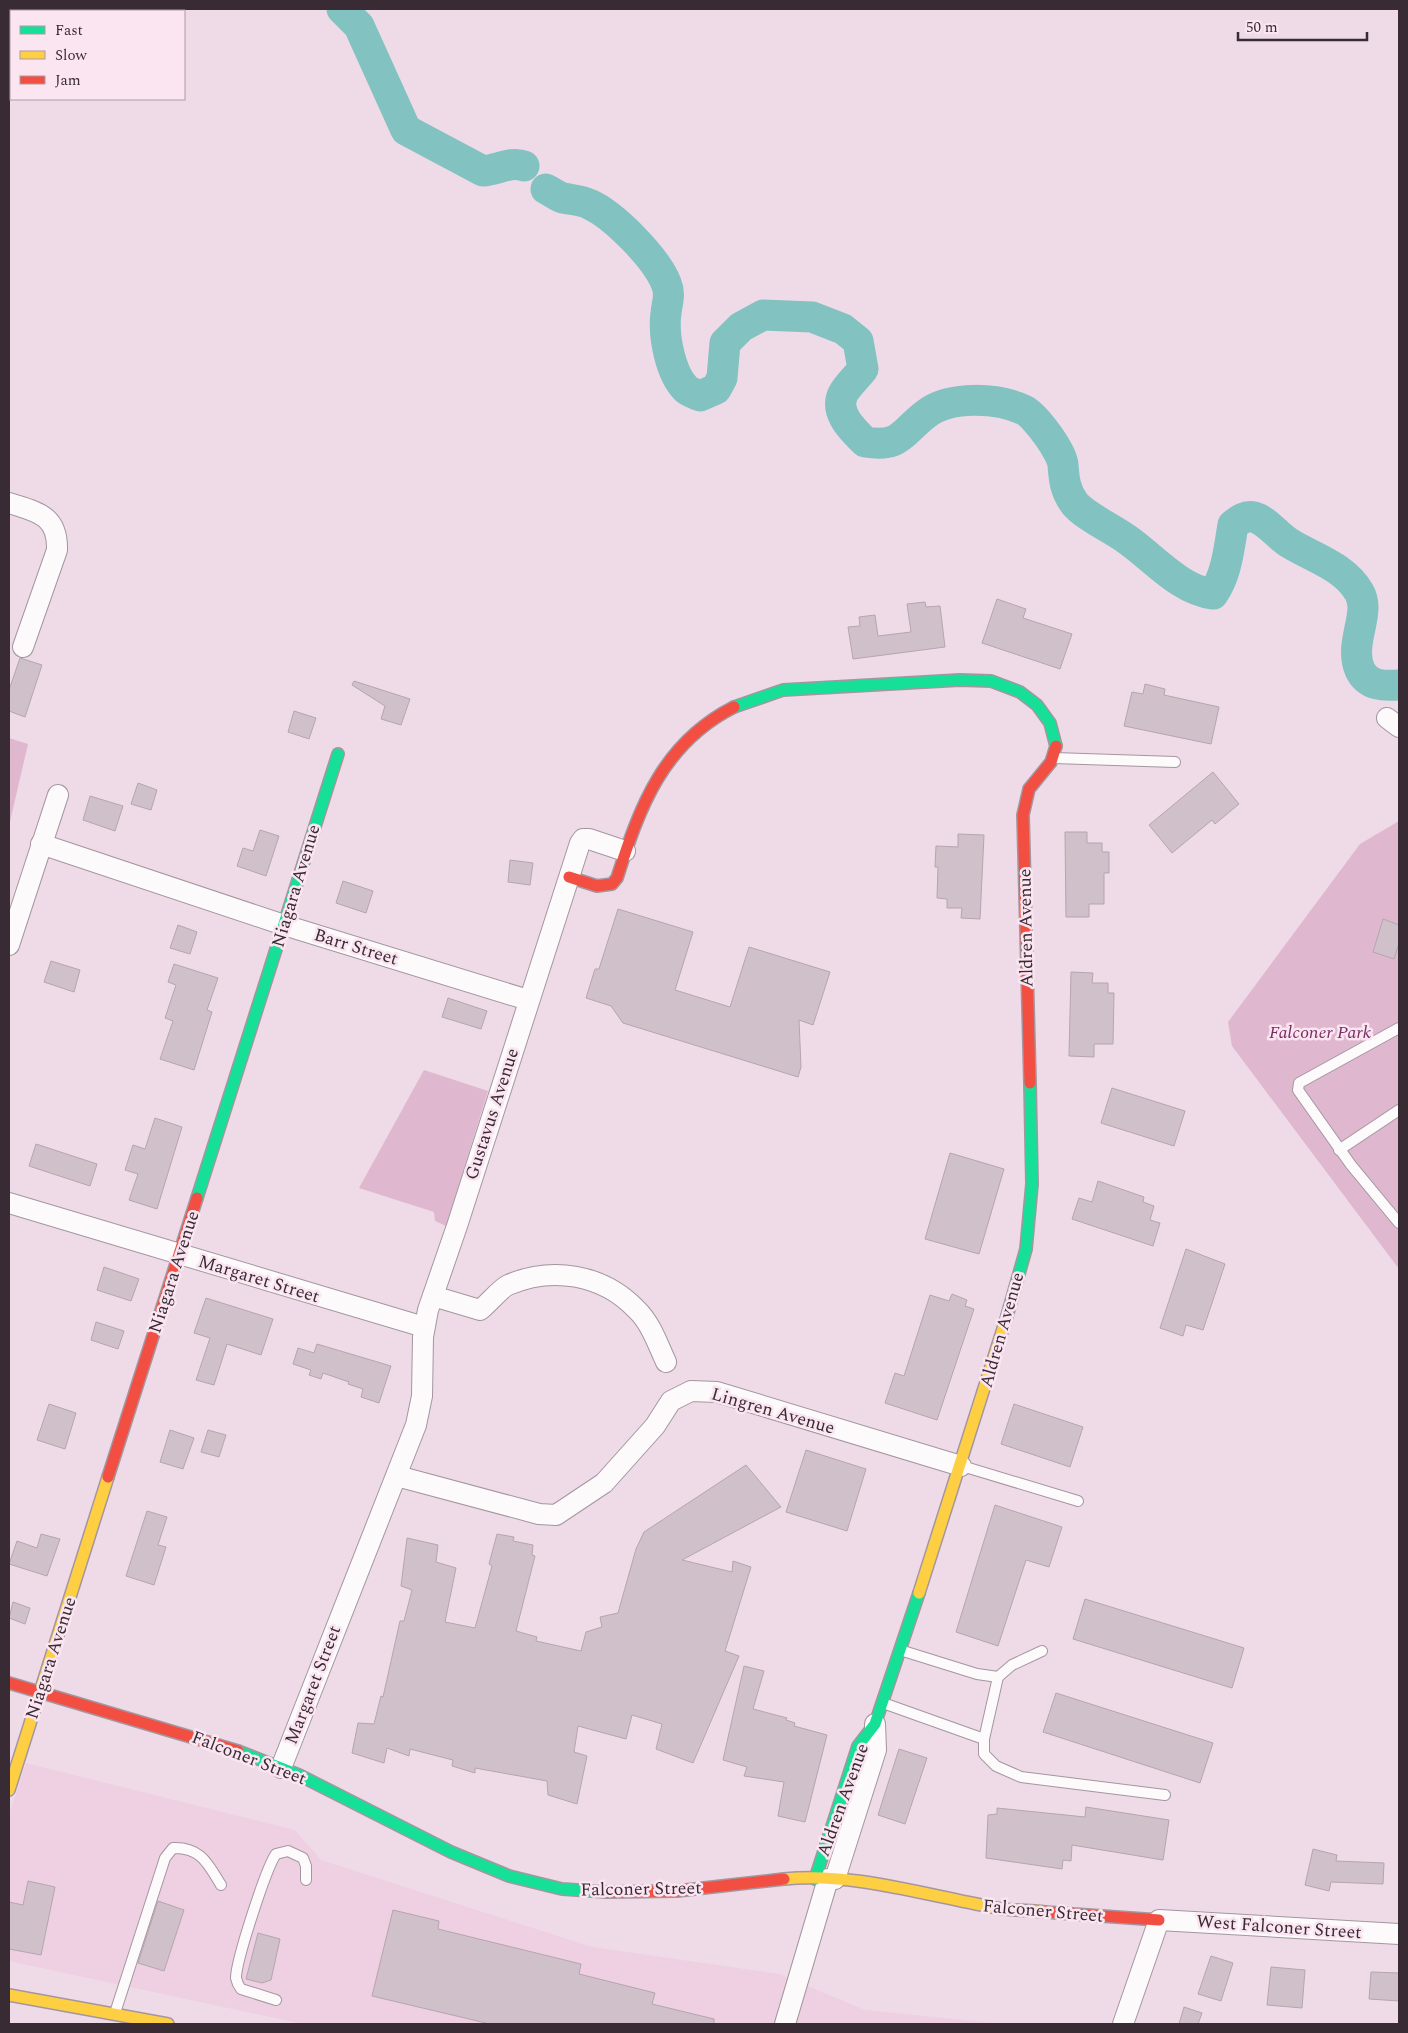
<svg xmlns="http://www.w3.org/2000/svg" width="1408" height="2033" viewBox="0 0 1408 2033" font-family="Spectral,serif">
<rect width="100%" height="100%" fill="#eedbe7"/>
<polygon fill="#efcfe2" points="26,1763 295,1830 321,1860 592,1947 779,1974 865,2010 1002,2024 303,2024 9,1961 9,1815"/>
<g fill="#dfb7cf">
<polygon points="9,738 28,744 9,826"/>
<polygon points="1399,821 1399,1269 1232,1046 1228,1022 1360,844"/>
<polygon points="424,1070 488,1091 446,1226 435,1221 434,1212 359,1188"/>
</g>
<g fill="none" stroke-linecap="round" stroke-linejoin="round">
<g stroke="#82c2c0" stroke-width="31">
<path d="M342 9 359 26 406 130 483 171C497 170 511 161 524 166"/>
<path d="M546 189C552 192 557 196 563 198 572 200 581 200 589 204 614 215 656 258 666 283 671 295 667 302 666 313 663 335 670 373 686 389 689 392 696 394 700 396L716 389 722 378 725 343 741 327 763 315 812 317 843 329 858 341 863 369C857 377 846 387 843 394 834 413 853 430 865 442 901 448 901 433 926 414 950 395 998 398 1024 410 1036 416 1062 452 1063 465 1064 479 1065 491 1075 504 1085 516 1111 528 1125 538 1152 556 1179 590 1213 594 1227 574 1229 548 1233 525 1239 520 1246 515 1254 517 1268 521 1278 537 1291 544 1314 558 1345 567 1359 592 1372 613 1348 643 1360 670 1368 686 1383 686 1399 685"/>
</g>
</g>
<g fill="#cfc0c9" stroke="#b4a5ae">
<polygon points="997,599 1026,609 1023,618 1072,634 1060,669 982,643"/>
<polygon points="925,602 926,607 940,606 945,647 853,659 848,627 860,626 859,617 875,615 878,636 911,632 907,604"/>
<polygon points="20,658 42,665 25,717 9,711 9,690"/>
<polygon points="354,681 410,699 401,725 381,719 385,706 352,685"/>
<polygon points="1145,684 1165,689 1164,695 1219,707 1211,744 1124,726 1132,692 1143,694"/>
<polygon points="294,711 316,718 309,739 288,732"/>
<polygon points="1213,772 1239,804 1215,824 1212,820 1172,853 1149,825"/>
<polygon points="138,783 157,790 151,810 131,804"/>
<polygon points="90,796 123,806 115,831 83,820"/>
<polygon points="260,830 279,836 266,876 237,866 243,848 253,851"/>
<polygon points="1065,832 1087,832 1087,843 1102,843 1102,852 1109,852 1109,873 1104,873 1104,904 1089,904 1089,917 1066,917"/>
<polygon points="958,834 984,835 980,919 961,918 962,908 947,908 947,899 937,898 938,867 935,867 936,846 958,847"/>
<polygon points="510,860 533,863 530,885 508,882"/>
<polygon points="343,881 373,891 366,913 336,903"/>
<polygon points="618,909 693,932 675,990 730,1007 749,947 830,972 813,1025 799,1020 801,1067 798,1077 623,1023 611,1006 586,998 595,969 599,969"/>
<polygon points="1383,919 1399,925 1399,943 1394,959 1373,952"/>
<polygon points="178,925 197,932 190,954 170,948"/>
<polygon points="51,961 80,970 74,992 44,982"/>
<polygon points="174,964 218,978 207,1010 212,1012 194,1070 160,1059 173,1021 165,1018 176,985 168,982"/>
<polygon points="1071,972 1093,973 1092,983 1108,983 1108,993 1114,993 1113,1044 1094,1044 1094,1057 1069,1056"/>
<polygon points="448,998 487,1011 481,1029 442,1017"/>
<polygon points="1112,1088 1185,1111 1174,1146 1101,1123"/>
<polygon points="155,1118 182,1127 157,1209 129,1200 138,1174 125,1170 133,1145 145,1149"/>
<polygon points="36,1144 97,1164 90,1186 29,1166"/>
<polygon points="950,1153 1004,1169 979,1254 925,1239"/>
<polygon points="1098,1181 1144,1197 1143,1202 1154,1206 1150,1220 1160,1223 1153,1246 1072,1219 1079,1198 1092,1202"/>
<polygon points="1186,1249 1225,1264 1203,1330 1186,1325 1183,1336 1160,1328"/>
<polygon points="104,1267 139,1279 131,1301 97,1290"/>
<polygon points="952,1294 967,1300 965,1306 974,1309 937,1420 885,1403 895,1373 904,1376 930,1295 949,1301"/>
<polygon points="206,1298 273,1319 261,1355 227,1344 214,1385 196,1380 210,1338 194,1333"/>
<polygon points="96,1322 124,1331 118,1349 91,1340"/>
<polygon points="317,1344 391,1366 379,1403 361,1397 363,1389 348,1384 349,1382 323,1373 321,1379 309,1375 311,1370 293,1364 298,1348 314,1353"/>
<polygon points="49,1404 76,1413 65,1449 37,1440"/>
<polygon points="1014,1404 1083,1427 1070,1467 1001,1444"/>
<polygon points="170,1430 194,1438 183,1469 160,1462"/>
<polygon points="208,1430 226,1435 219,1457 201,1452"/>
<polygon points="806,1450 866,1469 847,1531 786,1512"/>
<polygon points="746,1465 781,1507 682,1560 732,1572 733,1561 751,1567 725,1651 739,1656 693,1763 656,1749 662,1724 632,1715 626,1739 578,1726 574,1752 587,1756 577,1804 548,1795 547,1781 475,1768 475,1773 452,1766 453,1760 410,1749 409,1756 387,1748 384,1763 352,1753 358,1723 374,1724 381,1696 383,1697 400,1621 404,1621 412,1590 401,1586 407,1538 438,1545 436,1562 456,1568 445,1622 475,1628 492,1566 489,1564 497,1534 514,1537 513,1541 533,1545 532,1555 535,1556 516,1631 537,1637 536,1641 581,1651 586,1632 602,1627 600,1617 618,1613 636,1549 644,1532"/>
<polygon points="995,1505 1062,1527 1049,1567 1026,1560 998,1646 956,1632"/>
<polygon points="147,1511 167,1517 158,1545 166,1547 154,1585 126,1576"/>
<polygon points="41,1534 60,1539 47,1576 9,1564 17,1541 37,1548"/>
<polygon points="1085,1599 1244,1648 1232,1688 1073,1639"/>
<polygon points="13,1602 30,1608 25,1624 9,1618"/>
<polygon points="744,1666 764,1671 753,1709 787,1718 786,1720 795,1723 794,1726 827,1735 805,1822 778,1816 784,1782 744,1776 747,1767 723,1760"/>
<polygon points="1056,1693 1213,1743 1200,1783 1043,1732"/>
<polygon points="899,1749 927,1758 905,1824 878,1815"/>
<polygon points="1086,1807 1169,1820 1163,1860 1072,1845 1071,1861 1063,1860 1062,1869 986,1858 988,1815 997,1814 997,1808 1085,1817"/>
<polygon points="1313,1849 1337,1855 1336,1861 1384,1863 1383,1884 1331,1882 1329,1891 1305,1885"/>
<polygon points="28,1881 55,1887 41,1955 9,1949 9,1902 23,1905"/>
<polygon points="158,1901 184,1910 164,1971 138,1963"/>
<polygon points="393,1910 439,1921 438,1929 581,1964 579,1974 655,1993 652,2004 714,2019 714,2024 490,2024 372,1996"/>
<polygon points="258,1933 280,1939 271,1980 262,1983 246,1979"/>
<polygon points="1211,1956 1233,1963 1221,2001 1198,1994"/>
<polygon points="1271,1967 1305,1970 1302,2008 1267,2005"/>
<polygon points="1371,1972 1399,1973 1399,2001 1369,1999"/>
<polygon points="1184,2007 1202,2013 1198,2024 1179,2024"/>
</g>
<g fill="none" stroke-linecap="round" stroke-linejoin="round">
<defs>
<g id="lane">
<polyline points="1054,758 1175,762"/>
<polyline points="1399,1028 1299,1083 1298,1090 1351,1165 1399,1223"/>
<polyline points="1339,1150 1399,1110"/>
<polyline points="962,1466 1078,1501"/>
<polyline points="900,1650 977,1674 998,1677 1012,1665 1042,1651"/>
<polyline points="883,1703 984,1739 984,1754 996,1766 1021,1777 1165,1795"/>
<polyline points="984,1739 998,1677"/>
<path d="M276 2000 241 1989C238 1985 237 1983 236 1978 236 1961 266 1868 276 1854L288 1851 303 1858 306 1866V1880"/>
<path d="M115 2013 165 1858 173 1848C201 1847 208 1864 221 1885"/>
</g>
<g id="street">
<path d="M9 503C37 512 58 515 57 550L23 647"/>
<polyline points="1387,718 1399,727"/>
<polyline points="41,844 284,925 528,1000"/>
<polyline points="9,945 58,795"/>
<polyline points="9,1203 424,1327"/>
<path d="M433 1296 480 1310C488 1304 501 1288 508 1285 552 1266 602 1274 636 1309 651 1323 658 1345 666 1362"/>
<polyline points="397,1476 539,1514 556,1515 604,1483 655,1426 671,1401 691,1391 717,1392 961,1466"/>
<polyline points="281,1768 416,1425 422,1396 423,1337 428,1310 457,1226 580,843 583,839 589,839 625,851"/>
<polyline points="835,1879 876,1750 875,1724"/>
<polyline points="785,2024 828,1879"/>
<polyline points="1123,2024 1159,1920 1399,1934"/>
</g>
<g id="fast">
<polyline points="734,707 783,690 960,680 991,681 1020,692 1037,705 1050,723 1056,746"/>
<polyline points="197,1198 338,754"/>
<polyline points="1007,1316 1026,1249 1032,1184 1030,1083"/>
<polyline points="238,1751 299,1775 451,1852 509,1876 562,1889 607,1892"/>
<polyline points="815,1879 858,1746 875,1724 919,1593"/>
</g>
<g id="slow">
<polyline points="919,1593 1007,1316"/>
<polyline points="9,1790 108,1477"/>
<path d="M784 1879C853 1872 924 1895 992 1907 1009 1911 1027 1910 1045 1912"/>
<polyline points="9,1995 168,2024"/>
</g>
<g id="jam">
<path d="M569 877 597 886 612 884 617 878C640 806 663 743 734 707"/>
<polyline points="1030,1083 1023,815 1029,789 1051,762 1056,746"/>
<polyline points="108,1477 197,1198"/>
<polyline points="9,1683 238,1751"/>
<polyline points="607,1892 677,1891 784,1879"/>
<polyline points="1045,1912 1159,1920"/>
</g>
</defs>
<use href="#lane" stroke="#a4969f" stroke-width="12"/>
<use href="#street" stroke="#a4969f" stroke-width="22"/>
<use href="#fast" stroke="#a4969f" stroke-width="14"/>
<use href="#slow" stroke="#a4969f" stroke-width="14"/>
<use href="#jam" stroke="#a4969f" stroke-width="14"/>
<use href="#lane" stroke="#fcfafb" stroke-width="10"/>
<use href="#street" stroke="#fcfafb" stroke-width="20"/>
<use href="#fast" stroke="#16e098" stroke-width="11"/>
<use href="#slow" stroke="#ffcf43" stroke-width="11"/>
<use href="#jam" stroke="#f24e42" stroke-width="11"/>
</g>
<g text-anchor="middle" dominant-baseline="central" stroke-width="5" stroke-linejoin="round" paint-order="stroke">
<g font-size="18" fill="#382b33" stroke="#fae5f1">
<text transform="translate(296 886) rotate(-73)">Niagara Avenue</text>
<text transform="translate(1026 928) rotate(-91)">Aldren Avenue</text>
<text transform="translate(356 947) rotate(17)">Barr Street</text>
<text transform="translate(492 1114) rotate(-72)">Gustavus Avenue</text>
<text transform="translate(174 1272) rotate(-72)">Niagara Avenue</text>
<text transform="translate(259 1279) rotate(17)">Margaret Street</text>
<text transform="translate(1002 1330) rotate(-74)">Aldren Avenue</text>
<text transform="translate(773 1411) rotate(16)">Lingren Avenue</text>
<text transform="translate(51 1658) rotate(-72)">Niagara Avenue</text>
<text transform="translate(313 1685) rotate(-69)">Margaret Street</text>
<text transform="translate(249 1758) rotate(21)">Falconer Street</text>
<text transform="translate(843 1800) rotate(-70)">Aldren Avenue</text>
<text transform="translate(641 1889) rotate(-1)">Falconer Street</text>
<text transform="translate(1043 1911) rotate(5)">Falconer Street</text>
<text transform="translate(1279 1927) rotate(4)">West Falconer Street</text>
</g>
<g font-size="18" font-style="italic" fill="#782c60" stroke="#fae5f1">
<text x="1320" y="1032">Falconer Park</text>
</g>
</g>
<rect width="1408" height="2033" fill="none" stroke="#382b33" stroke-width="20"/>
<rect x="10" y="10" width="175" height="90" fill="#fae5f1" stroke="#ac9ba5"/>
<rect x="20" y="26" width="25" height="8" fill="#16e098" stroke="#ac9ba5"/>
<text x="55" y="35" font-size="15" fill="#382b33">Fast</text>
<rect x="20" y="51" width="25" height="8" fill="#ffcf43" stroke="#ac9ba5"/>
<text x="55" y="60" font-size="15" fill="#382b33">Slow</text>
<rect x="20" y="76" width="25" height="8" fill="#f24e42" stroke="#ac9ba5"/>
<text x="55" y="85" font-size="15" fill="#382b33">Jam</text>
<path d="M1238 32v8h129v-8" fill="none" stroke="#382b33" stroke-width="2.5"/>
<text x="1246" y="32" font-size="15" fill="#382b33" stroke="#fae5f1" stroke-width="4" paint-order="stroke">50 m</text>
</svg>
